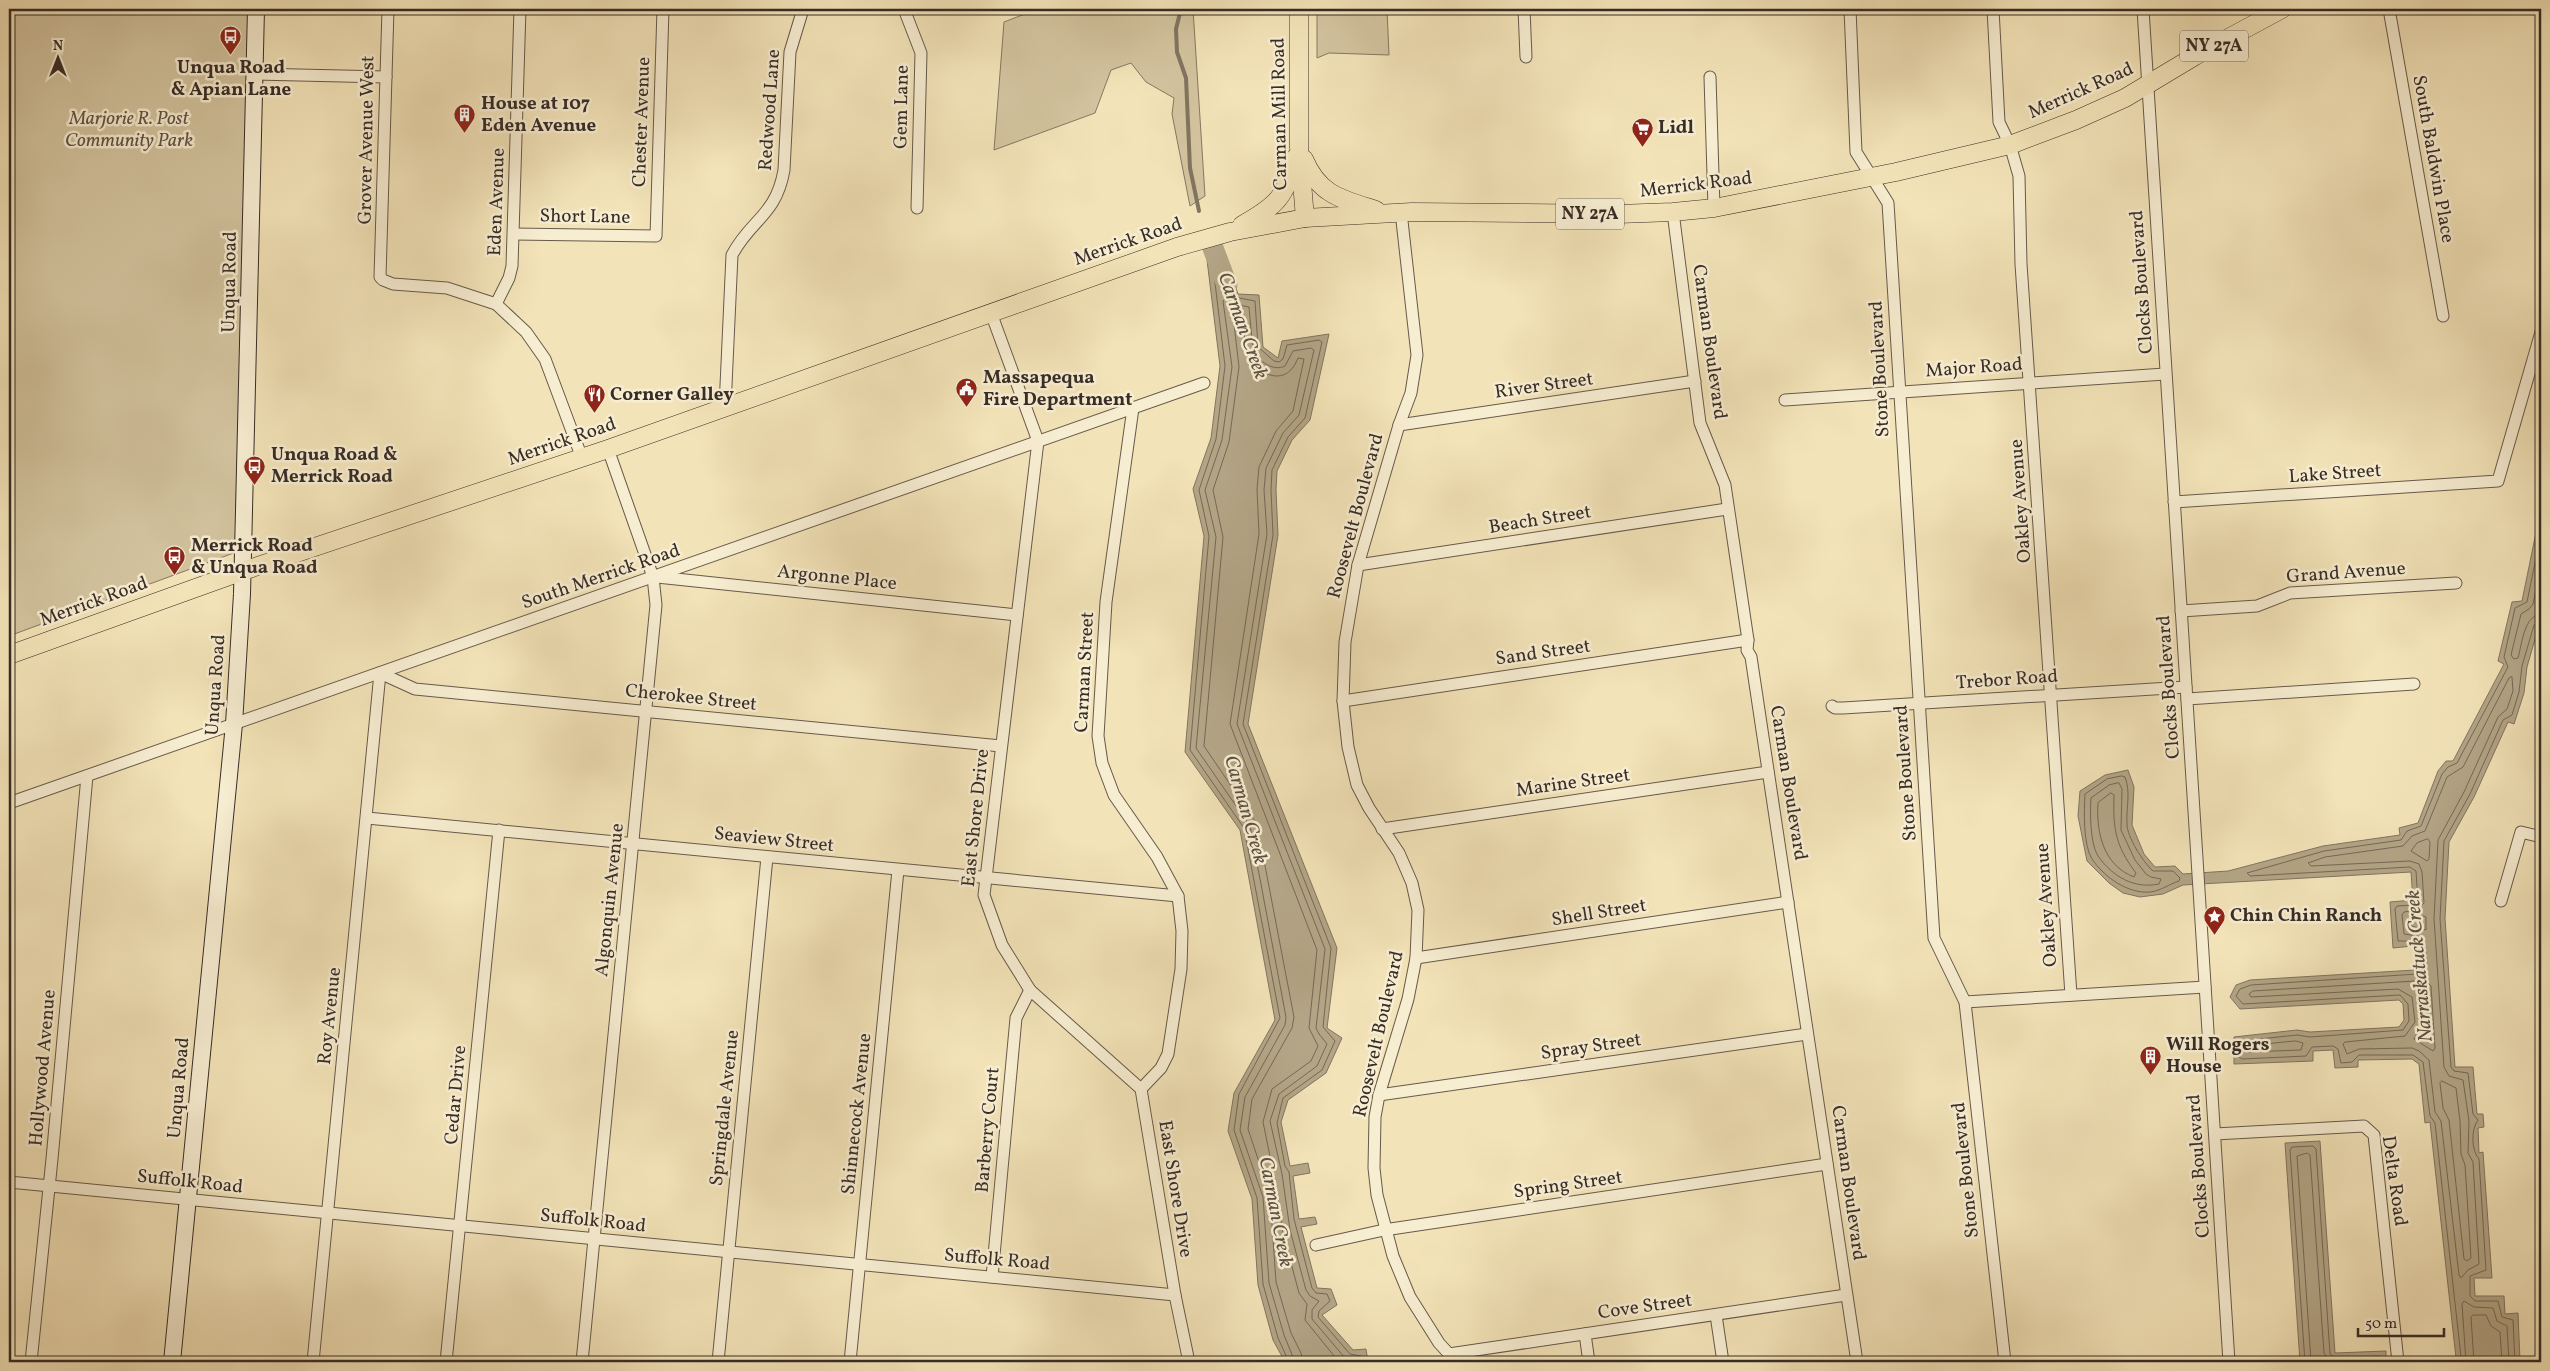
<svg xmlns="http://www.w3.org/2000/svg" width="2550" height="1371" viewBox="0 0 2550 1371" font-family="Vollkorn,serif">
<rect width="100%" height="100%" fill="#f3e3b8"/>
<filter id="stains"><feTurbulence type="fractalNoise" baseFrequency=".004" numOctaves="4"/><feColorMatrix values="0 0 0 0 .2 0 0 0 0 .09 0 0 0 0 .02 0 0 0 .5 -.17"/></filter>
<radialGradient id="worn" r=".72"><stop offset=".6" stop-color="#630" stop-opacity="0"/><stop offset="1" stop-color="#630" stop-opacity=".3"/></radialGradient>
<g fill="#d3c49f" stroke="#857862">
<polygon points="9,9 251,9 239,551 9,636"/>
<polygon points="1038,9 1193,9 1205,196 1190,206 1172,114 1174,98 1146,82 1131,63 1111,70 1095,113 994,150 1004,22"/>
<polygon points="1317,9 1387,9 1389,55 1329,53 1317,58"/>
</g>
<g fill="#b3a586" stroke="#817560">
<polygon points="1225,256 1238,294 1259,295 1263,347 1278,358 1282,341 1329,334 1310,420 1292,440 1277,471 1276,490 1278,535 1248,724 1337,948 1327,1028 1342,1038 1326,1073 1288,1100 1281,1122 1290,1166 1308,1163 1310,1173 1293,1176 1299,1219 1315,1217 1317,1224 1301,1227 1317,1288 1331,1289 1337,1305 1322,1315 1353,1350 1366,1349 1368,1362 1285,1362 1273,1340 1258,1285 1252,1199 1228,1131 1234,1093 1275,1020 1240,830 1185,752 1204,536 1193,489 1211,438 1220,366 1207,260"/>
<polygon points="2541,508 2541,618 2527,667 2524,693 2514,724 2508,722 2474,797 2449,842 2445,918 2455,1067 2473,1067 2477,1114 2483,1114 2484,1127 2478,1128 2479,1153 2483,1152 2492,1278 2474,1278 2475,1296 2504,1296 2505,1314 2518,1313 2520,1361 2451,1362 2456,1358 2430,1122 2425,1123 2419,1064 2412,1059 2358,1060 2358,1067 2335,1068 2333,1050 2313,1051 2313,1061 2234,1064 2234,1037 2297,1030 2310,1032 2399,1027 2404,1020 2403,1004 2399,1000 2240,1009 2230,997 2236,985 2250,980 2415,970 2413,946 2393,948 2390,902 2413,900 2411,872 2183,885 2163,894 2140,897 2123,893 2109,883 2087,861 2078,816 2080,791 2105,775 2128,770 2134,787 2132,825 2144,854 2155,867 2175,866 2183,874 2228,871 2323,846 2400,835 2399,828 2418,823 2438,771 2446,761 2453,761 2504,664 2498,661 2512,602 2522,601"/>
<polygon points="2320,1141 2335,1353 2386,1351 2386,1362 2300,1362 2285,1143"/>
</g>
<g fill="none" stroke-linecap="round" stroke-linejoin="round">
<g stroke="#756856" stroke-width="1">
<path d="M2541 563 2533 604 2529 609 2521 614 2511 655 2514 659 2518 658C2522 644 2524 615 2541 614"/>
<path d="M2512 677 2513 691 2507 709 2498 717 2464 792 2438 840 2434 919 2444 1067 2449 1076 2463 1080 2469 1121 2468 1153 2473 1162 2479 1264 2468 1270 2461 1278 2459 1275 2441 1121 2435 1112 2429 1060 2419 1051 2412 1048 2359 1049 2347 1054 2343 1044 2345 1042 2405 1036 2415 1022 2412 997 2398 989 2251 997 2249 994 2253 991 2415 981 2424 977C2429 966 2427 943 2418 936L2404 934 2402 915 2404 912 2417 910 2424 903 2422 872 2419 864 2410 861 2311 866 2308 863 2325 857 2403 846 2412 836 2425 831 2447 777 2463 767 2509 678Z"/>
<path d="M2122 776 2125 777C2131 793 2126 807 2127 824 2127 837 2143 862 2153 871H2173L2180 878 2179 881C2169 884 2161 891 2150 892 2128 894 2104 877 2092 859 2083 845 2084 811 2085 794L2107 779Z"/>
<path d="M2119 783 2122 789 2121 830 2135 860 2146 874 2151 877 2161 879 2159 884C2134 889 2113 877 2098 856 2090 844 2090 812 2091 798L2109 785Z"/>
<path d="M2111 793 2114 795C2113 829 2115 845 2136 873L2134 877C2103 865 2096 832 2098 803Z"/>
<polygon points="2428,839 2430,842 2429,859 2427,861 2411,851 2417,843"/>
<polygon points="2423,916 2426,917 2426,930 2411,926 2411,920"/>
<path d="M2428 983 2431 986 2435 1048 2433 1051 2414 1039C2424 1021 2426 1010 2417 990Z"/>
<polygon points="2296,1041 2303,1043 2301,1050 2248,1052 2245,1050 2247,1046"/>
<polygon points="2442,1081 2456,1088 2460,1121 2461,1154 2465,1165 2471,1258 2467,1261 2464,1259 2449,1120 2443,1108 2440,1083"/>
<polyline points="1289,1362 1278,1338 1263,1284 1257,1198 1234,1130 1239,1094 1280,1018 1244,828 1190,750 1209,536 1199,490 1216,439 1225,366 1213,266 1220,263 1234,297 1255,301 1258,347 1274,361 1279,362 1283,359 1287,345 1319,340 1322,342 1305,418 1288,437 1272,470 1271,490 1273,535 1243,724 1331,948 1323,1027 1335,1041 1322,1070 1283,1098 1277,1123 1285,1166 1289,1172 1294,1219 1312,1288 1316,1293 1327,1294 1330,1301 1319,1311 1318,1317 1350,1354 1361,1356 1363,1362"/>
<path d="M1295 1362 1284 1335 1269 1283 1263 1197 1240 1130 1245 1097 1285 1025 1286 1017 1250 826 1196 748 1216 537 1205 490 1222 440 1232 367 1223 301 1226 298 1234 304 1249 307 1253 351C1259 361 1273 372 1285 366L1293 351 1311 348 1314 350 1299 415 1283 433 1266 468 1264 490 1267 534 1237 724 1325 949 1316 1028 1319 1034 1327 1044 1317 1066 1279 1094 1270 1121 1282 1174 1290 1230 1306 1290 1310 1296 1319 1301 1312 1310V1319L1345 1358 1356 1362"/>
<path d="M1303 1362 1301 1353 1291 1333 1276 1282 1270 1195 1248 1129 1252 1099 1292 1028 1294 1017 1257 824 1204 746 1223 537 1213 490 1229 442 1239 367 1233 315 1235 312 1242 315 1247 356C1261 377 1287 387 1298 358L1304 359 1293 411 1276 431 1259 467 1257 489 1259 534 1230 724 1317 950 1309 1028 1318 1046 1311 1061 1272 1089 1263 1122 1274 1176 1283 1233 1299 1293 1307 1304 1305 1320 1339 1362"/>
<polyline points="2305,1362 2290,1150 2292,1147 2313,1146 2316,1149 2330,1354 2336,1358 2379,1356 2381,1362"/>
<polyline points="2311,1362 2297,1156 2307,1153 2310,1155 2324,1353 2330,1362"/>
<polyline points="2459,1362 2461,1357 2435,1123 2430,1116 2423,1062 2413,1055 2359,1055 2352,1062 2341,1063 2338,1049 2333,1046 2312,1047 2306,1056 2242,1059 2239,1057 2239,1043 2241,1041 2297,1035 2310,1037 2403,1030 2409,1021 2408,1004 2400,995 2243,1004 2236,996 2240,989 2251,985 2417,974 2420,969 2418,945 2414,941 2398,941 2395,909 2397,906 2413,905 2418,902 2416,871 2410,867 2250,876 2247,873 2324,851 2401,840 2407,831 2421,826 2442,774 2448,767 2457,763 2508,667 2504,657 2515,608 2527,602 2541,533"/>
<polyline points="2466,1362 2462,1304 2464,1301 2474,1307 2493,1308 2497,1321 2507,1326 2509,1362"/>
<polyline points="2474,1362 2471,1317 2473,1315 2486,1315 2491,1326 2500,1332 2502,1362"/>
<path d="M2515 1362 2513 1320 2502 1317 2498 1301H2475L2470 1296V1276L2486 1270 2479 1159C2471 1150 2471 1129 2478 1120L2473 1114 2468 1073 2454 1071 2451 1067 2440 919 2444 841 2470 794 2503 720 2512 715 2519 692 2522 666 2534 625 2541 620"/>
</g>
<polyline stroke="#817560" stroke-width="4" points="1181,9 1176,29 1177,52 1186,78 1190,168 1199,211"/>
<polyline stroke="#b3a586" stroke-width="21" points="1213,248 1227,285"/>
<defs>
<g id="street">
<polyline points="388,9 380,277 383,280 393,284 447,288 496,304 526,332 545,359 582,458"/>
<polyline points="904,9 921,53 917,208"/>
<polyline points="1524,9 1526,57"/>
<polyline points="1850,9 1856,152 1888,203 1934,938 1965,1002 2005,1362"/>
<polyline points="1993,9 1999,122 2010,145 2019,176 2021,264 2071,995"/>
<polyline points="2143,9 2229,1362"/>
<polyline points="2389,9 2443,316"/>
<polyline points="2540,9 2541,13"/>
<polyline points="255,74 386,77"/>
<polyline points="1710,77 1714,208"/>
<polyline points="1401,212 1417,355 1411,393 1399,425 1358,565 1345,642 1343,701 1348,747 1357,785 1369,808 1399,853 1412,883 1418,910 1416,958 1408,999 1379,1095 1375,1117 1374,1168 1377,1195 1393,1256 1410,1297 1439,1343 1449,1354 1451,1362"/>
<polyline points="1673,212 1700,423 1725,485 1748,640 1747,650 1751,657 1857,1362"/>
<polyline points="514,234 656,236 663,9"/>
<polyline points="496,304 509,278 512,266 520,9"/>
<polyline points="991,313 1038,441 984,895 1002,945 1030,990 1141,1089 1175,1295 1189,1362"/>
<polyline points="1785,400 2165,374"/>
<path d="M725 407 732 255C751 219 776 216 784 170L790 52 803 9"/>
<polyline points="1133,408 1106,602 1098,736 1102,763 1114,795 1157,857 1178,896 1182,931 1181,969 1168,1054 1161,1068 1141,1089"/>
<polyline points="1399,425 1695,381"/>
<polyline points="2174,502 2498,481 2541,332"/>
<polyline points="1358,565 1727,509"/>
<polyline points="657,577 1017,615"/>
<polyline points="2181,611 2257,606 2290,593 2456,583"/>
<polyline points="2187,699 2414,684"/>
<polyline points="1343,701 1748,640"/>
<polyline points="1832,706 1835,708 1843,708 2186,687"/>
<polyline points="9,803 1204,383"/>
<polyline points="367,818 1178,896"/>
<polyline points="1382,829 1768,772"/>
<polyline points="2501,901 2521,832 2541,837"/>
<polyline points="1416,958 1788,902"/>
<polyline points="1965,1002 2205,987"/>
<polyline points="1379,1095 1807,1034"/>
<polyline points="2215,1134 2364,1126 2374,1135 2398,1362"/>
<polyline points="9,1182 1175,1295"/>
<polyline points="1316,1245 1384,1230 1827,1164"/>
<polyline points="992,1277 1016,1018 1030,990"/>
<polyline points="1716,1315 1723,1362"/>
<polyline points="1585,1334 1589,1362"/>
<polyline points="1449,1354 1846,1295"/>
<polyline points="31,1362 52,1159 87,776"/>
<polyline points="313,1362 380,673 415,689 1001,746"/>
<polyline points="446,1362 499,830"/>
<polyline points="582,1362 656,605 653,577 608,449"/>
<polyline points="718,1362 767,857"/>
<polyline points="850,1362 898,870"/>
</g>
<polyline id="secondary" points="172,1362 234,724 242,594 256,9"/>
<g id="primary">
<polyline points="1299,9 1299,147 1305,218"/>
<path d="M1304 159C1319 195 1341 199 1376 210"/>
<path d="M1242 225C1278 205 1285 197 1296 157"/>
<polyline points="9,655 243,571 608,449 1177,247 1230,232 1305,218 1412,212 1618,214 1673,212 1714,208 1896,172 2010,145 2076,120 2125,98 2195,56 2282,9"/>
</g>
</defs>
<use href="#street" stroke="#665a4a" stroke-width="13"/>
<use href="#secondary" stroke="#372c26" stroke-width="18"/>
<use href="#primary" stroke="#372c26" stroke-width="19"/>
<use href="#street" stroke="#f7edd1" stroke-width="11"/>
<use href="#secondary" stroke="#f7edd1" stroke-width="16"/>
<use href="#primary" stroke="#f3e3b8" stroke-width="18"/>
</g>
<defs>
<symbol id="bus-pin" viewBox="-11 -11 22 30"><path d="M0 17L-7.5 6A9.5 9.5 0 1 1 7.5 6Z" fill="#8f2418" stroke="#f7edd1"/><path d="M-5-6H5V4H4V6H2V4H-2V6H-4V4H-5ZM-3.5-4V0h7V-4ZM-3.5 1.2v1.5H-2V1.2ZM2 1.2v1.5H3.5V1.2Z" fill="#fff"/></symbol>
<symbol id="building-pin" viewBox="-11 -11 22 30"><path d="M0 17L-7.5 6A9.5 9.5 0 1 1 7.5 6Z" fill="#8f2418" stroke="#f7edd1"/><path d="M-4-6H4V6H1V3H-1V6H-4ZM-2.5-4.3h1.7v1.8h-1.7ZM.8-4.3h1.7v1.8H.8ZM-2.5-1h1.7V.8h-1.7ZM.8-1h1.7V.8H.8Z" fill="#fff"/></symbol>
<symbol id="supermarket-pin" viewBox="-11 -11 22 30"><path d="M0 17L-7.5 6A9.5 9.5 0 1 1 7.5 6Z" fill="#8f2418" stroke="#f7edd1"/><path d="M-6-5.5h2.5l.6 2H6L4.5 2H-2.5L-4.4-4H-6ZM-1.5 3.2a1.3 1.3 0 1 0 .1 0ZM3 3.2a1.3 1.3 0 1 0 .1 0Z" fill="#fff"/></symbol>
<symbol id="civic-pin" viewBox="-11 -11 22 30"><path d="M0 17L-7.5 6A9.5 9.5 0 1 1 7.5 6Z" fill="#8f2418" stroke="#f7edd1"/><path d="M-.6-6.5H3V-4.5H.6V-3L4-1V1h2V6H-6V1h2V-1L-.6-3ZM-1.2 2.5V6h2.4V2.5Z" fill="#fff"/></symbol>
<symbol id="restaurant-pin" viewBox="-11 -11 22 30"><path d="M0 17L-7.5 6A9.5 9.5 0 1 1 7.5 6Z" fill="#8f2418" stroke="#f7edd1"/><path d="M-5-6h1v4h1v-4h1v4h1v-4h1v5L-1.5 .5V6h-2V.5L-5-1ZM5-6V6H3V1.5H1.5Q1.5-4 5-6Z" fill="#fff"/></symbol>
<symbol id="sight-pin" viewBox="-11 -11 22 30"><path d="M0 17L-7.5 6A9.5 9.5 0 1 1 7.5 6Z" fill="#8f2418" stroke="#f7edd1"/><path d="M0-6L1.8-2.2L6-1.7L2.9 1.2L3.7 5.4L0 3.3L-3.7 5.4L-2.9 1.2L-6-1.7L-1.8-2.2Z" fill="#fff"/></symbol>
</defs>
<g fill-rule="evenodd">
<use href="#bus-pin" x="218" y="24" width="25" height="34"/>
<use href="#building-pin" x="452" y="102" width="25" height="34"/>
<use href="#supermarket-pin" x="1630" y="116" width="25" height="34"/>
<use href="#civic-pin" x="954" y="376" width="25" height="34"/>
<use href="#restaurant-pin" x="582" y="382" width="25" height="34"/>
<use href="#bus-pin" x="242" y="454" width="25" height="34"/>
<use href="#bus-pin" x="162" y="544" width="25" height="34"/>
<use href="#sight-pin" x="2202" y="904" width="25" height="34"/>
<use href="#building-pin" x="2138" y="1044" width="25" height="34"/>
</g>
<g text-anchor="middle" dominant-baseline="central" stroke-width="5" stroke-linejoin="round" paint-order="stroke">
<g fill="#f7edd1" stroke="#716659" stroke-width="1">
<rect x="2180" y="30.5" width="68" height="31" rx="4"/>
<rect x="1556" y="198.5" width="68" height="31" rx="4"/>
</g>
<g font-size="18" font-weight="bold" fill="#372c26">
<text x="2214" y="46">NY 27A</text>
<text x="1590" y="214">NY 27A</text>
</g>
<g font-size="19" font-weight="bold" fill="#372c26" stroke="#f7edd1" text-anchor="start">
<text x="231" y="68" text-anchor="middle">Unqua Road<tspan x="231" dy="22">&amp; Apian Lane</tspan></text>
<text x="481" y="104">House at 107<tspan x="481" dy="22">Eden Avenue</tspan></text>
<text x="1658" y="128">Lidl</text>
<text x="983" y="378">Massapequa<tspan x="983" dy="22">Fire Department</tspan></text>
<text x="610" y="395">Corner Galley</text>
<text x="271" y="455">Unqua Road &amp;<tspan x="271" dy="22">Merrick Road</tspan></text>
<text x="191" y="546">Merrick Road<tspan x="191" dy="22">&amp; Unqua Road</tspan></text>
<text x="2230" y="916">Chin Chin Ranch</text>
<text x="2166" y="1045">Will Rogers<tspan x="2166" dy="22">House</tspan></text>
</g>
<g font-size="19" fill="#372c26" stroke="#f7edd1">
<text transform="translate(2081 91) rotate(-24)">Merrick Road</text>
<text transform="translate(902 107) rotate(-89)">Gem Lane</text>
<text transform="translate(770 110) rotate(-86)">Redwood Lane</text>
<text transform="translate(1280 114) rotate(-91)">Carman Mill Road</text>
<text transform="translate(642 122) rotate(-88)">Chester Avenue</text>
<text transform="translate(367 140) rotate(-89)">Grover Avenue West</text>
<text transform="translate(2433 159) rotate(80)">South Baldwin Place</text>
<text transform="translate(1696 185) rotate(-7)">Merrick Road</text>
<text transform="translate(497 202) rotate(-88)">Eden Avenue</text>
<text transform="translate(585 217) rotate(1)">Short Lane</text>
<text transform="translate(1128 242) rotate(-19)">Merrick Road</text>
<text transform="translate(230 282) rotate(-89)">Unqua Road</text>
<text transform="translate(2142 282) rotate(-94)">Clocks Boulevard</text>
<text transform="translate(1709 342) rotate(82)">Carman Boulevard</text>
<text transform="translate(1974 368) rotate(-4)">Major Road</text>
<text transform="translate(1880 369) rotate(-93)">Stone Boulevard</text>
<text transform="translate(1544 386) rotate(-8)">River Street</text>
<text transform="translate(562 442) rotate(-19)">Merrick Road</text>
<text transform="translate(2335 474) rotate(-4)">Lake Street</text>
<text transform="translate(2021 501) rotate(-94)">Oakley Avenue</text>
<text transform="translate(1356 516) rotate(-75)">Roosevelt Boulevard</text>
<text transform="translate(1540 520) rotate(-9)">Beach Street</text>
<text transform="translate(2346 573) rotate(-4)">Grand Avenue</text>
<text transform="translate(601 577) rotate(-19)">South Merrick Road</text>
<text transform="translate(837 578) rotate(6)">Argonne Place</text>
<text transform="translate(94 602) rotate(-20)">Merrick Road</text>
<text transform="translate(1543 653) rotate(-8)">Sand Street</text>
<text transform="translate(1085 672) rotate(-87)">Carman Street</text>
<text transform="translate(2007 680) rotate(-4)">Trebor Road</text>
<text transform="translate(216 685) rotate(-86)">Unqua Road</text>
<text transform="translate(2169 687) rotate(-94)">Clocks Boulevard</text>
<text transform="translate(691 698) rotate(6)">Cherokee Street</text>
<text transform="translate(1906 773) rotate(-94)">Stone Boulevard</text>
<text transform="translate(1573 783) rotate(-8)">Marine Street</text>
<text transform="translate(1788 783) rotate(81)">Carman Boulevard</text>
<text transform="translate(976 818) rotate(-84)">East Shore Drive</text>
<text transform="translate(774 840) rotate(6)">Seaview Street</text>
<text transform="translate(610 900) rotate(-84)">Algonquin Avenue</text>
<text transform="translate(2047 905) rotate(-94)">Oakley Avenue</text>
<text transform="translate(1599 913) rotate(-9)">Shell Street</text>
<text transform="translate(330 1016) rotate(-84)">Roy Avenue</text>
<text transform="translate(1379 1034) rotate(-77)">Roosevelt Boulevard</text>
<text transform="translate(1591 1047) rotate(-8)">Spray Street</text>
<text transform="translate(43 1068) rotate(-85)">Hollywood Avenue</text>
<text transform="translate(179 1088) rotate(-85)">Unqua Road</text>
<text transform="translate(456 1095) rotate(-85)">Cedar Drive</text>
<text transform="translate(725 1108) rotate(-84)">Springdale Avenue</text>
<text transform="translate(857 1114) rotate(-84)">Shinnecock Avenue</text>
<text transform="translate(988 1130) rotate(-85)">Barberry Court</text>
<text transform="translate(2199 1166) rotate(-94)">Clocks Boulevard</text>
<text transform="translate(1966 1170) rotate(-96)">Stone Boulevard</text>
<text transform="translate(2394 1181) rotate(82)">Delta Road</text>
<text transform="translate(190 1182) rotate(6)">Suffolk Road</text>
<text transform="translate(1848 1183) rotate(82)">Carman Boulevard</text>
<text transform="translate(1568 1185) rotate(-8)">Spring Street</text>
<text transform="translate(1175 1189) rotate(81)">East Shore Drive</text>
<text transform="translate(593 1221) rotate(6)">Suffolk Road</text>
<text transform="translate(997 1260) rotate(5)">Suffolk Road</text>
<text transform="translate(1645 1307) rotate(-8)">Cove Street</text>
</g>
<g font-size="19" font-style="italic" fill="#5e5244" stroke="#f7edd1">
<text x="129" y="119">Marjorie R. Post<tspan x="129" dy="22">Community Park</tspan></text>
</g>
<g font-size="20" font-style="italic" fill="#5c5043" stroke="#f7edd1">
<text transform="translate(1242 326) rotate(70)">Carman Creek</text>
<text transform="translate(1245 810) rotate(74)">Carman Creek</text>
<text transform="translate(2420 966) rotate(-95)">Narraskatuck Creek</text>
<text transform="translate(1275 1212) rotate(79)">Carman Creek</text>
</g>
</g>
<rect width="2550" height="1371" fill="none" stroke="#f3e3b8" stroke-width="30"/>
<rect x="10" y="10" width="2530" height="1351" fill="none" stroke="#372c26" stroke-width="2.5"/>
<rect x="15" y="15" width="2520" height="1341" fill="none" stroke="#372c26"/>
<g transform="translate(58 58)" stroke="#f7edd1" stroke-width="4" paint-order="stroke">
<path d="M0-4L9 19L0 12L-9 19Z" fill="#372c26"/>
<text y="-8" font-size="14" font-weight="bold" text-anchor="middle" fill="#372c26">N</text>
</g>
<path d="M2358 1328v8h86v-8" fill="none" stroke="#372c26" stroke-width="2.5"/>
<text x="2365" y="1328" font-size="15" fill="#372c26" stroke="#f7edd1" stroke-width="4" paint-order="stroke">50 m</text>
<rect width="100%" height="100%" filter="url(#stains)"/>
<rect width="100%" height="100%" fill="url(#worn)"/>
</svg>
